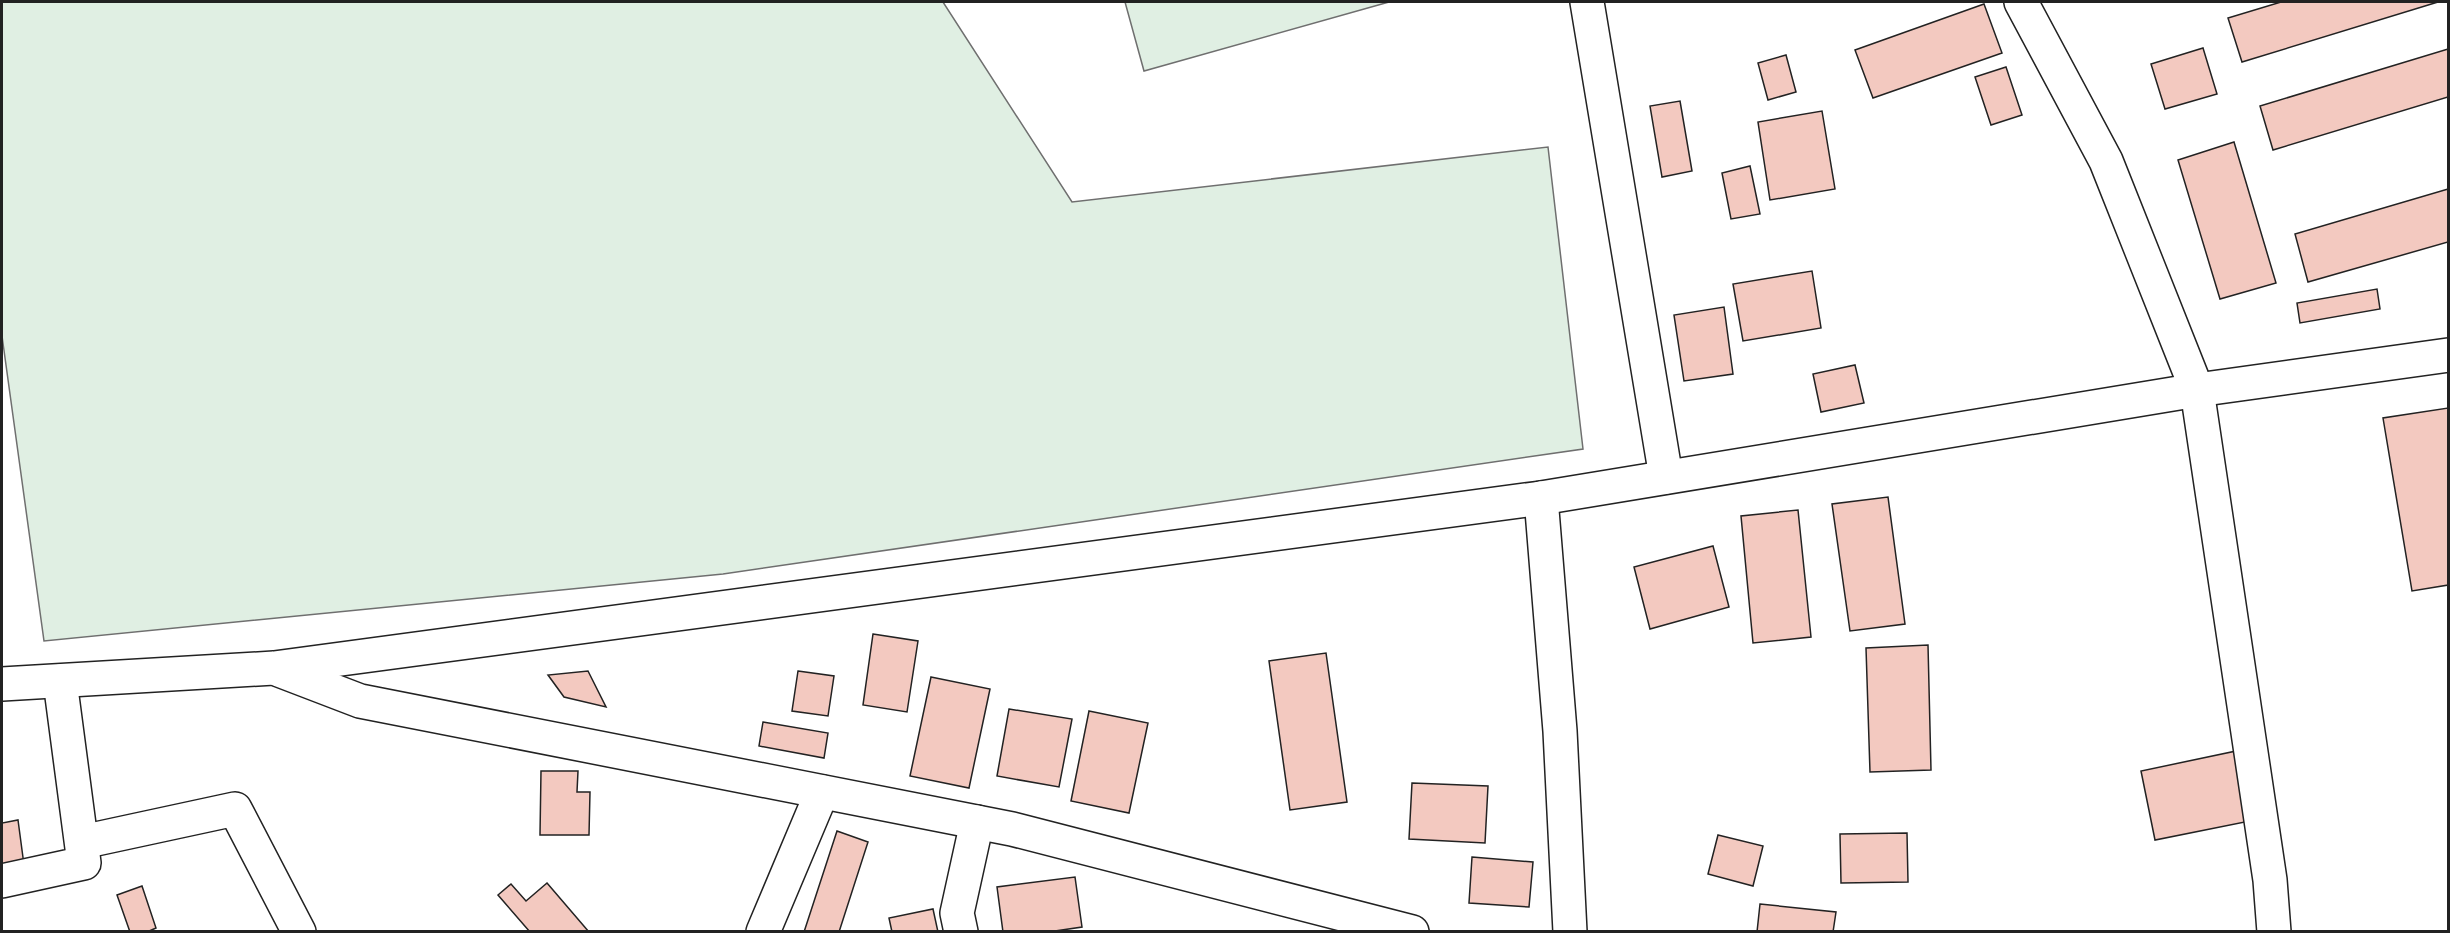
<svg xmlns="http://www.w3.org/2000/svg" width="2450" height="933" viewBox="0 0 2450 933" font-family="Signika,sans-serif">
<rect width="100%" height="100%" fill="#fff"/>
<g fill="#e0efe3" stroke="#6f6f6f" stroke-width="1.5">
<polygon points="2,2 943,2 1072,202 1548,147 1583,449 723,574 44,641 2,336"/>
<polygon points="1125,2 1389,2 1144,71"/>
</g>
<g fill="#f3c9c0" stroke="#222" stroke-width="1.5">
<polygon points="2281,2 2438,2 2242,62 2228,18"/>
<polygon points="1984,4 2002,53 1873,98 1855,50"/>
<polygon points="2203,48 2217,94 2165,109 2151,64"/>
<polygon points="2448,49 2448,97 2273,150 2260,106"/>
<polygon points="1786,55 1796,92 1768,100 1758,63"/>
<polygon points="2006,67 2022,115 1991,125 1975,77"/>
<polygon points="1680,101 1692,171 1662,177 1650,106"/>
<polygon points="1822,111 1835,189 1770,200 1758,122"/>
<polygon points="2234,142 2276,283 2220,299 2178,160"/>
<polygon points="1750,166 1760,214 1731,219 1722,173"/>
<polygon points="2448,189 2448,242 2308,282 2295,234"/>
<polygon points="1812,271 1821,328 1743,341 1733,284"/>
<polygon points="2377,289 2380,309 2300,323 2297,303"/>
<polygon points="1724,307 1733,374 1684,381 1674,315"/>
<polygon points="1855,365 1864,403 1821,412 1813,374"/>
<polygon points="2448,408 2448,585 2412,591 2383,418"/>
<polygon points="1888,497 1905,624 1850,631 1832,504"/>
<polygon points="1798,510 1811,637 1753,643 1741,516"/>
<polygon points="1713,546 1729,607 1650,629 1634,567"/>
<polygon points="873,634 918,641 907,712 863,705"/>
<polygon points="1928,645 1931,770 1870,772 1866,648"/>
<polygon points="1326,653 1347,802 1290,810 1269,661"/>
<polygon points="588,671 606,707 564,697 548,675"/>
<polygon points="798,671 834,676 828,716 792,711"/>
<polygon points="931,677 990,689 969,788 910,776"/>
<polygon points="1009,709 1072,719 1059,787 997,776"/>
<polygon points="1089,711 1148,723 1129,813 1071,801"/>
<polygon points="763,722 828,733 824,758 759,746"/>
<polygon points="2241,750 2255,820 2155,840 2141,771"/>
<polygon points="541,771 578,771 577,792 590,792 589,835 540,835"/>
<polygon points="1412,783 1488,786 1485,843 1409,839"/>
<polygon points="18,820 24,865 2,868 2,823"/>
<polygon points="837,831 868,842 839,932 804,932"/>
<polygon points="1907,833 1908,882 1841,883 1840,834"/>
<polygon points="1718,835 1763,846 1753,886 1708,874"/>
<polygon points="1472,857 1533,862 1529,907 1469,903"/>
<polygon points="1075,877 1082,927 1048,932 1003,932 997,887"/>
<polygon points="547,883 589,932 530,932 498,895 511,884 526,901"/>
<polygon points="142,886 156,928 147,932 130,932 117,895"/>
<polygon points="1760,904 1836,912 1833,932 1757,932"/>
<polygon points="933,909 938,932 892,932 889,918"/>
</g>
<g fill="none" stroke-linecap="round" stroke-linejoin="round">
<defs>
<g id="street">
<polyline points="1587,2 1666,477"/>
<polyline points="2021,2 2106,161 2197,390 2270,880 2274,932"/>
<polyline points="1541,498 1560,731 1570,932"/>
<polyline points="82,842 235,809 299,932"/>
<polyline points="2,881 84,863 60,681"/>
<polyline points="763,932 822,792"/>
<polyline points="961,932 957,913 977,822"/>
</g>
<g id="secondary">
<polyline points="279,670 360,701 1012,829 1412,932"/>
<polyline points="2,684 274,668 1541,498 2197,390 2448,355"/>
</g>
</defs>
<use href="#street" stroke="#222" stroke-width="36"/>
<use href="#secondary" stroke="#222" stroke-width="36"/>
<use href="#street" stroke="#fff" stroke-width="33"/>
<use href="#secondary" stroke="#fff" stroke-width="33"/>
</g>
<rect width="2450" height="933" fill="none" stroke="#222222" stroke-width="6"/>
</svg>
